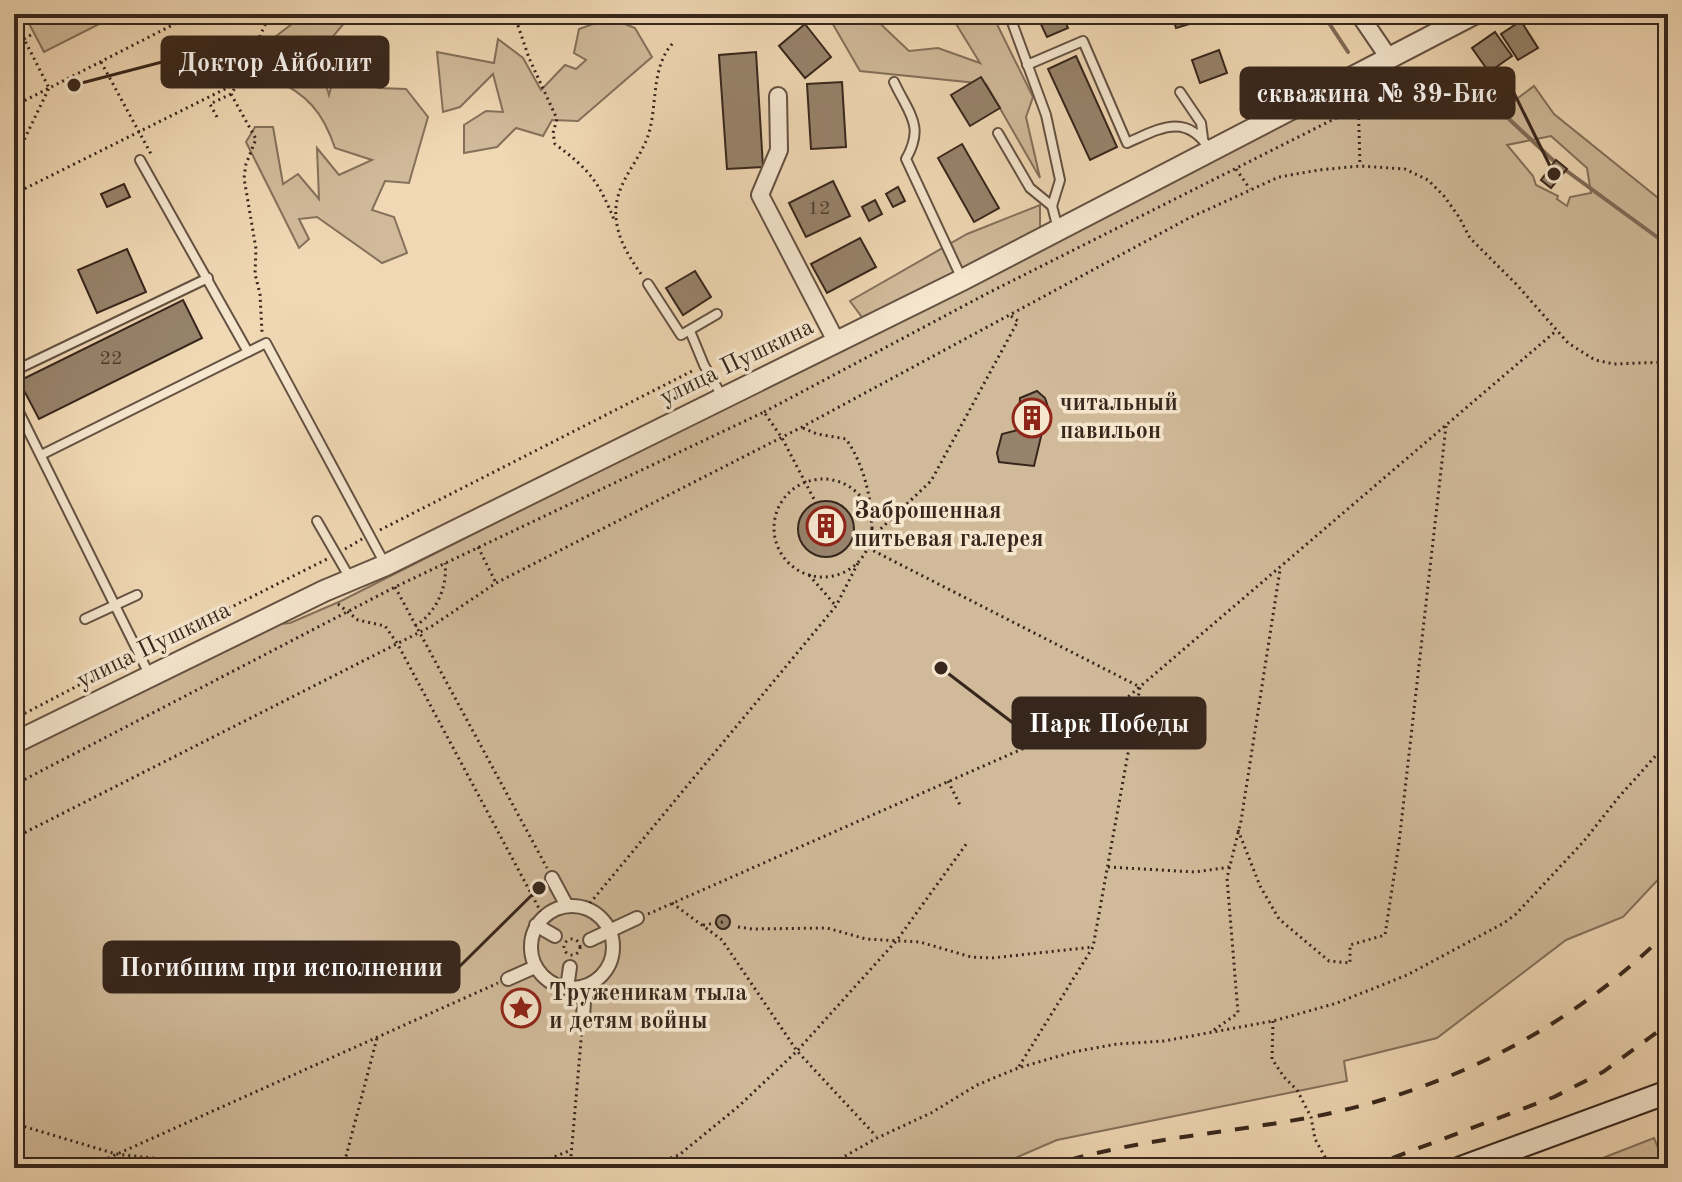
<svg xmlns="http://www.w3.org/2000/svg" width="1682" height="1182" viewBox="0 0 1682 1182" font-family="'Old Standard TT',serif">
<rect width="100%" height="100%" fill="#f0d8b4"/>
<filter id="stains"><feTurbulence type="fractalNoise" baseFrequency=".0025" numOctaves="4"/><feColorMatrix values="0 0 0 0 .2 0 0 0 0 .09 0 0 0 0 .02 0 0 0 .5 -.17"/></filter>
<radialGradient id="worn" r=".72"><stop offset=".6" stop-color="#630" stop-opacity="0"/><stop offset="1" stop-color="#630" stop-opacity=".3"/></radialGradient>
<g fill="#d1ba9a" stroke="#84705b" stroke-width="2" fill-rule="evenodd">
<polygon points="24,14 119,14 44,52"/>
<path d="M305 14H352L317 55 329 95 341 49 376 48 368 72 378 88 406 89 428 117 409 183 385 181 372 210 394 217 407 253 382 263 317 217 299 219 309 239 299 248 246 142 255 127H273L283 184 298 174 319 199 317 148 339 175 372 160 335 148C323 112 307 94 272 78L271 40Z"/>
<polygon points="827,14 870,14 909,51 938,48 980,63 950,14 992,14 1033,97 1026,117 1040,178 986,84 860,71"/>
<polygon points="610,18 635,28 652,57 578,121 552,120 543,136 516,128 497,147 464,153 464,125 486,111 503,112 493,74 460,107 443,112 437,52 494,63 498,39 523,58 541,90 565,65 576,69 586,60 574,53 579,29"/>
<path d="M1380 74 1471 99 1514 101 1534 86 1554 114 1668 206V869L1623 917 1566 940 1437 1038 1344 1061 1347 1081 1057 1140 992 1168H14V755L270 625 290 623 341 601ZM1551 136 1587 168 1591 193 1570 197 1567 206 1557 199 1558 196 1536 185 1533 176 1507 145Z"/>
<polygon points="1040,205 1040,228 864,320 850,301 967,234"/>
<polygon points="1654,1138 1666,1168 1577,1168"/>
</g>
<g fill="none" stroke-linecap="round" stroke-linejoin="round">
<g stroke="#806c58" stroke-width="4">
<polyline points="1323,14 1348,52"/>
<polyline points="1424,80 1450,83 1508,118 1557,164"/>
<polyline points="1564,169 1657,237 1668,241"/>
</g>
</g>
<g fill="#97836b" stroke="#37261c" stroke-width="2">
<polygon points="1042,14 1062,14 1068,28 1047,37 1037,16"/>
<polygon points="1172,14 1204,14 1206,19 1176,28"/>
<polygon points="1521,21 1538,48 1518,60 1501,34"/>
<polygon points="805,24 831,57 805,78 779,46"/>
<polygon points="1495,32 1512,56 1489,72 1472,48"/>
<polygon points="1219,50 1227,73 1200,83 1192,60"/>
<polygon points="756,52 763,167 727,169 719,55"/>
<polygon points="1076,56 1117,147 1090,160 1048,69"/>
<polygon points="981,77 1000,108 970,126 951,95"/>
<polygon points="842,82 846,147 811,149 807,84"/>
<polygon points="962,144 999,208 974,222 938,158"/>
<polygon points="1556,160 1567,169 1551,188 1541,180"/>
<polygon points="833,181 850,216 806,237 789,203"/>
<polygon points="124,184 130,197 107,207 101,194"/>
<polygon points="898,187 905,201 893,207 886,194"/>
<polygon points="875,200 882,214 869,221 862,207"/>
<polygon points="860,238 876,267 827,293 811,264"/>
<polygon points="127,249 146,292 97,313 78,270"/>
<polygon points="695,271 711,297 683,315 666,288"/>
<polygon points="183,300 202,338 39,419 19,381"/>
<polygon points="1037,391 1045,398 1048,407 1034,466 999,462 997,453 1002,434 1018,430 1020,398"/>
<circle cx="826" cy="529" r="28"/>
<circle cx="723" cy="922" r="7"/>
</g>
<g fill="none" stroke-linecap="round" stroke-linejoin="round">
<defs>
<g id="service">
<polyline points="1009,14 1046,115 1060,180 1052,206 1058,229"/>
<path d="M1027 65 1083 41 1127 143C1159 129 1186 111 1210 150"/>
<path d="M894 82C909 114 925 126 906 159L962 279"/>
<polyline points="1180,92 1201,123 1203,138"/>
<polyline points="998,133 1030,188 1052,206"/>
<polyline points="140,160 248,352 266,343 385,564"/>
<polyline points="648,284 681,335 717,314"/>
<polyline points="690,331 704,365 723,398"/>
<polyline points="14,371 208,278"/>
<polyline points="14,402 150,676"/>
<polyline points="41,455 248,352"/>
<polyline points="317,521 351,580"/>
<polyline points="85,619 137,595"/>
</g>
<g id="pedestrian">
<polyline points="552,878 567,906"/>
<circle cx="572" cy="947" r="41"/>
<polyline points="536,925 555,936"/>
<polyline points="590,940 637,918"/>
<polyline points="508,979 535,967"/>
<polyline points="567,988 570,967"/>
<polyline points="583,1017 585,986"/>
</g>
<g id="minor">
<polyline points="1359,14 1389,58"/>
<polyline points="778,96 779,150 760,195 837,343"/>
</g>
<polyline id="tertiary" points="14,743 324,591 386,565 962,280 1474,14"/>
<polyline id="secondary" points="1461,1168 1668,1092"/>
</defs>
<use href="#service" stroke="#655242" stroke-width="12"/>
<use href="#pedestrian" stroke="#655242" stroke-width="16"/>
<use href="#minor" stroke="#655242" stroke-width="20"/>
<use href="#tertiary" stroke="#655242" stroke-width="24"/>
<use href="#secondary" stroke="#37261c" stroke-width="26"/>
<g stroke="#37261c" stroke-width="3" stroke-dasharray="2 4" stroke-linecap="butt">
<path d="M514 14 529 58 557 119 553 133 555 144C590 170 599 182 615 222"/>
<polyline points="14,29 21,33 49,88"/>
<polyline points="24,39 34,33"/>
<polyline points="101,62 151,154"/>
<polyline points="14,88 17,93 22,90 19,85"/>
<polyline points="231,94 256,139 246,164 244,178 256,249 255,274 260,294 262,332"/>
<polyline points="1358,94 1360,166"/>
<polyline points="14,106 194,14"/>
<polyline points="217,117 210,104 231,94 239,82 270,14"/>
<polyline points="14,161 49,88"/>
<polyline points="1236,169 1250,189"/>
<polyline points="14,194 239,82"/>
<path d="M641 274C627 254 614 233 616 207 619 177 643 158 650 129 657 100 652 64 674 42"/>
<polyline points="764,412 988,293 1358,107"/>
<path d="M803 428 817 434 846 439C862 462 869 489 872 517"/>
<circle cx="823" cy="528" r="49"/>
<polyline points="380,530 694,370"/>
<polyline points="872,537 931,481 1018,321 1011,316"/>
<polyline points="478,547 496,583"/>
<polyline points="868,548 1140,687 1093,947 1018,1068"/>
<polyline points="345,549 362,539"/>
<polyline points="809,575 836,606"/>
<polyline points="395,587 547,868"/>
<polyline points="338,604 358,620 385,626 397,643 541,912"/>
<path d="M415 626C435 614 448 588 445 563"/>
<polyline points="148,649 327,559"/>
<polyline points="14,719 131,658"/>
<polyline points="948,781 960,805"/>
<polyline points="14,785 395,587 764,412 782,438 816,503"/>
<polyline points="1238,830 1260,886 1279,919 1329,961 1350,963 1350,945 1385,935 1399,843 1446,426"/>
<polyline points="14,838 432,626 496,583 802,427 1189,218 1279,177 1319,170 1360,166 1405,169 1428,180 1444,196 1459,217 1470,238 1517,285 1568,343 1595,360 1614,364 1668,362"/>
<polyline points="1108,867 1195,872 1230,867"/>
<polyline points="672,903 722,940 797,1051 876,1136"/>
<polyline points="586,908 836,606 858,563"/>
<polyline points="648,914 1115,708 1556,331"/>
<polyline points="703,925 723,922"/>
<polyline points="738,927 752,929 827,928 866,939 920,942 971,957 992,958 1093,947"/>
<circle cx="572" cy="947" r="8"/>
<polyline points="1273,1021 1272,1059 1284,1077 1297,1090 1311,1117 1315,1139 1331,1168"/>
<polyline points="1214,1030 1238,1013 1227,878 1241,821 1280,570"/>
<polyline points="14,1121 19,1125 116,1154 197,1163 223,1163 243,1168"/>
<polyline points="86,1168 498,983"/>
<polyline points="343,1168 377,1038"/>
<polyline points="527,1168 571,1150"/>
<polyline points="570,1168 582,1029"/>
<polyline points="642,1168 679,1155 739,1106 797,1051 897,940 967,843"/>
<polyline points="824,1168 877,1138 931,1113 977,1085 1018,1068 1073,1052 1117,1044 1164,1041 1273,1021 1337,1003 1407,975 1504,923 1516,914 1584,841 1618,798 1668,742"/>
</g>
<use href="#service" stroke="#f5e6ce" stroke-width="8"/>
<use href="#pedestrian" stroke="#f5e6ce" stroke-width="12"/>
<use href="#minor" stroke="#f5e6ce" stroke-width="16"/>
<use href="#tertiary" stroke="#f5e6ce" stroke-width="20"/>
<use href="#secondary" stroke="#f5e6ce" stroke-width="22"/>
<g stroke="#37261c" stroke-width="4" stroke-dasharray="14 14" stroke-linecap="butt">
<path d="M1043 1168C1131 1139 1222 1134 1312 1117 1446 1091 1571 1029 1668 931"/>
<polyline points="1366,1168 1554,1097 1603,1072 1668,1024"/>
</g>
</g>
<defs>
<symbol id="building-ring" viewBox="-11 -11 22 22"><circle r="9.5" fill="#f5e6ce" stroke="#8f2418" stroke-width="1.5"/><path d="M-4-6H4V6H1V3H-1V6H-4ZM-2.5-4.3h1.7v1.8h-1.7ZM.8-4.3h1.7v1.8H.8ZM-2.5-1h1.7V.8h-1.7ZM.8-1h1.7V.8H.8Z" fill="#8f2418"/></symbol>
<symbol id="sight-ring" viewBox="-11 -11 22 22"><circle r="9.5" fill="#f5e6ce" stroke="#8f2418" stroke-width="1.5"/><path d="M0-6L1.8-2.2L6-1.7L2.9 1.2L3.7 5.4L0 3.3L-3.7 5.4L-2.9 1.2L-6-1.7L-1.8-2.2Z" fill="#8f2418"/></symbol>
</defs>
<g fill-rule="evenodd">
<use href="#building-ring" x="1010" y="396" width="44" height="44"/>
<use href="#building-ring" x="804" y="504" width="44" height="44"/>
<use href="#sight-ring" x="499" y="986" width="44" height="44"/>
</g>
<g text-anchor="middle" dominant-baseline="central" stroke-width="7" stroke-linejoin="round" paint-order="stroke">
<g font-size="20" fill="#4f3d30">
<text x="819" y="209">12</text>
<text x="111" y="359">22</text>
</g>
<g font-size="24" fill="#37261c" stroke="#f5e6ce">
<text transform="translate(737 363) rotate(-26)">улица Пушкина</text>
<text transform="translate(154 646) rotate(-26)">улица Пушкина</text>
</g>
<g font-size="24" font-weight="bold" fill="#37261c" stroke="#f5e6ce" text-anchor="start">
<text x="1060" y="404">читальный<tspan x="1060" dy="28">павильон</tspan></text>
<text x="854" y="512">Заброшенная<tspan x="854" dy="28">питьевая галерея</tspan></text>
<text x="549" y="994">Труженикам тыла<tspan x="549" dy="28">и детям войны</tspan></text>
</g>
</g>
<path fill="none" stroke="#37261c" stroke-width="3" d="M74 85L162 62M1554 174L1514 93M941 668L1013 723M539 888L459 967"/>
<g fill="#37261c" stroke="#f5e6ce" stroke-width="3">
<circle cx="74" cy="85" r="8"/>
<circle cx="1554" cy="174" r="8"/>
<circle cx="941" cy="668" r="8"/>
<circle cx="539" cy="888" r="8"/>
</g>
<g fill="#37261c" stroke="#37261c" stroke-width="3">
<rect x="162" y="37" width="226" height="50" rx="8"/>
<rect x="1241" y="68" width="273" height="50" rx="8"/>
<rect x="1013" y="698" width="192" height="50" rx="8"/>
<rect x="104" y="942" width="355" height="50" rx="8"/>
</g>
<g font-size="26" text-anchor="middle" font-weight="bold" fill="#fff">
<text x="275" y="71">Доктор Айболит</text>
<text x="1377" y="102">скважина № 39-Бис</text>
<text x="1109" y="732">Парк Победы</text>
<text x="281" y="976">Погибшим при исполнении</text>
</g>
<rect width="1682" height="1182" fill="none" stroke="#f0d8b4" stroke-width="48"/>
<rect x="16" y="16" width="1650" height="1150" fill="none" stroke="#37261c" stroke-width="4"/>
<rect x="24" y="24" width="1634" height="1134" fill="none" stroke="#37261c" stroke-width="2"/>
<rect width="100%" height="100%" filter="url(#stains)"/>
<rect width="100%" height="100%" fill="url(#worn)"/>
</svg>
